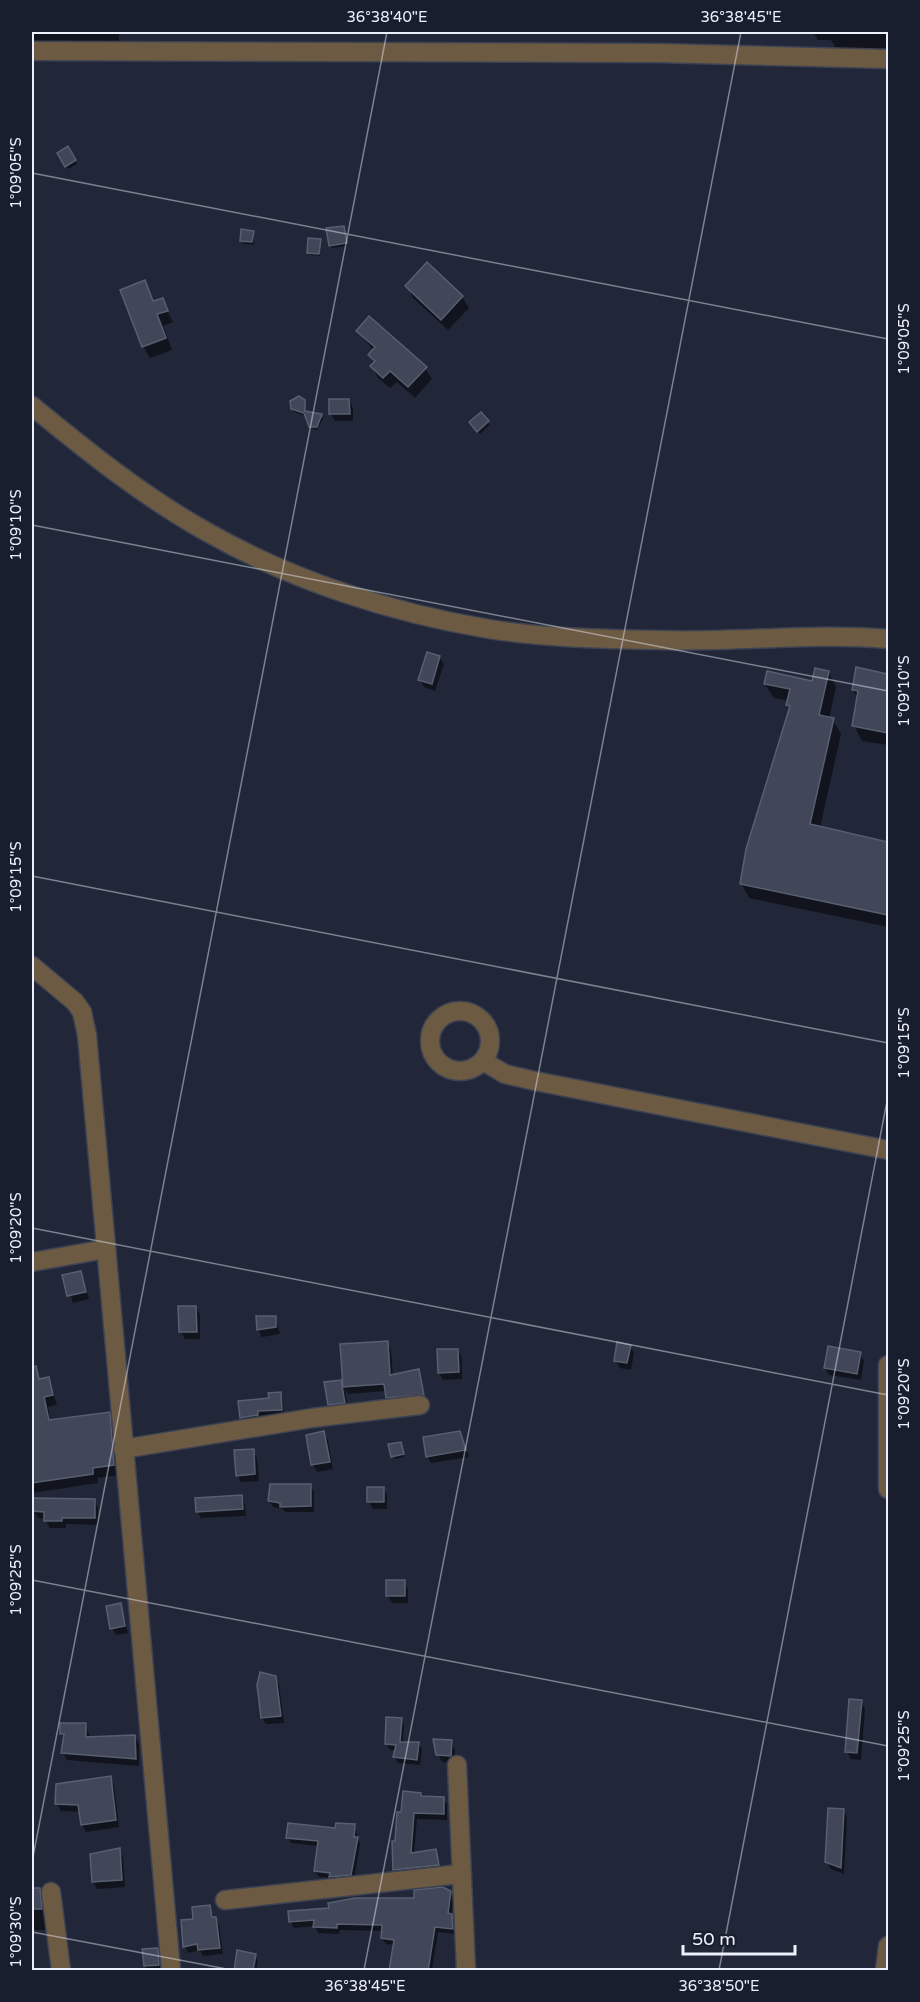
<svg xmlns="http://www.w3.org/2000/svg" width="920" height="2002" viewBox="0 0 920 2002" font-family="'Varela Round',sans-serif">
<rect width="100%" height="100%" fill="#212738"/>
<g fill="#0007">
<rect x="32" y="32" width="87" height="15"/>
<polygon points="813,32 888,32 888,50 837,50 831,40 818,40"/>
<polygon points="68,148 77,164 68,169 59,154"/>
<polygon points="345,230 347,246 332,248 330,245"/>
<polygon points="253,232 254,245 244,244 242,241"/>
<polygon points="320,240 320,256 310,255 309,252"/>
<polygon points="144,282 154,303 162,300 173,322 163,326 172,350 150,358 143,346"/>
<polygon points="407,286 462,297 469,308 448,330 413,298"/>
<polygon points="358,331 425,368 432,379 415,398 397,382 390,388 378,378 372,366 375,363 370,355 374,351"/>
<polygon points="349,400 353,408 353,421 335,421 331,414"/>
<polygon points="304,404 306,413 321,416 323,419 317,430 311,428 306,416 294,412 292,409"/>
<polygon points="481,414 490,425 480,434 472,426"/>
<polygon points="439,657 444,664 435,691 424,687 420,680"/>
<polygon points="857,669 888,675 888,745 862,741 854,726 858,699 853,690"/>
<polygon points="828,672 836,687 829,719 833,720 841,734 820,828 888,843 888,927 749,898 741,883 791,710 788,701 774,698 765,684 813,682"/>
<polygon points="81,1273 89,1299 73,1303 64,1276"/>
<polygon points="196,1307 200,1315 200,1339 185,1339 181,1332"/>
<polygon points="275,1317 280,1334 262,1337 258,1330 258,1318"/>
<polygon points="387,1342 391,1349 393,1376 418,1371 427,1401 392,1404 386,1391 348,1394 345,1388 348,1410 333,1412 329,1404 340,1381 344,1388 341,1346"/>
<polygon points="630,1346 634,1353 631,1370 620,1368 615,1360"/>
<polygon points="458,1350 462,1358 462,1379 443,1380 439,1373"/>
<polygon points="860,1354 864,1361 861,1380 829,1375 825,1368"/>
<polygon points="48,1379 57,1405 48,1407 51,1421 109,1413 114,1423 119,1475 97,1478 98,1483 32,1493 32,1423 38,1422 34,1404 32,1405 32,1382"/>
<polygon points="280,1393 283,1399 284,1415 260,1417 260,1421 245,1424 239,1402 270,1399"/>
<polygon points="324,1433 328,1440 333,1469 317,1472 313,1464"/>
<polygon points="460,1433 469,1457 431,1463 428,1457"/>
<polygon points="402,1447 404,1457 395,1459 393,1456"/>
<polygon points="253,1451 257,1458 259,1481 241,1482 237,1475"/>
<polygon points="310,1485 314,1492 314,1512 286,1512 283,1509 273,1507 269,1501"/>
<polygon points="383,1488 387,1495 387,1509 373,1509 369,1502"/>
<polygon points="241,1497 245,1504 246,1516 201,1518 197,1511"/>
<polygon points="94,1500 98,1508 98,1525 66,1524 66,1528 50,1528 45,1519 38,1518 34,1511"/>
<polygon points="404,1582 408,1589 408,1603 392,1603 388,1596"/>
<polygon points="120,1605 128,1633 116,1635 112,1628"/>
<polygon points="275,1677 279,1684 284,1723 266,1724 262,1718"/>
<polygon points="861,1701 865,1709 861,1760 851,1759 847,1752"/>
<polygon points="401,1719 404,1725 403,1743 418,1743 422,1749 420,1765 398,1763 395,1757 396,1750 390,1750 386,1744"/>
<polygon points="86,1725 90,1738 135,1737 139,1744 139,1766 67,1760 63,1753 65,1740 61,1734"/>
<polygon points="451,1742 455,1749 454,1763 442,1762 438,1754"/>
<polygon points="110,1778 114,1785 119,1827 86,1832 82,1825 81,1812 61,1811 57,1804"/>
<polygon points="420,1794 423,1798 443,1798 447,1804 447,1820 417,1819 414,1854 436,1851 441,1871 398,1876 395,1870 396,1843"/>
<polygon points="843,1810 847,1817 844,1874 831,1869 827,1862"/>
<polygon points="354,1826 360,1844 354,1880 334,1882 332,1878 319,1877 315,1871 319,1846 291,1843 288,1838"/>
<polygon points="119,1850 123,1857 125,1887 97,1889 93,1882"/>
<polygon points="32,1890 40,1890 46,1901 47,1920 45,1920 45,1930 35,1930 32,1925"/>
<polygon points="450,1892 454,1899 451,1915 455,1922 456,1934 438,1932 432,1970 391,1970 395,1945 386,1944 382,1938 383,1931 340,1930 339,1934 318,1933 315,1926 294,1928 290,1921"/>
<polygon points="209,1907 219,1925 223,1954 203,1956 200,1950 188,1953 185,1946"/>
<polygon points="157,1949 161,1956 162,1970 146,1970 144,1951"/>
<polygon points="255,1956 258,1961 256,1970 236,1970"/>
</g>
<g fill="#414759" stroke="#575f71" stroke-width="1.5">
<polygon points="68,146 76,160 65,167 57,153"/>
<polygon points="344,226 347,243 329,246 326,228"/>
<polygon points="241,229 254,231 252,242 240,241"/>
<polygon points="308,238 321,239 319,254 307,253"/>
<polygon points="427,262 463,296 441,320 405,286"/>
<polygon points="145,280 153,301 163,298 168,311 157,314 166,338 142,347 120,290"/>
<polygon points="369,316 427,367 408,387 390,371 383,378 370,366 375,361 368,355 375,347 356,331"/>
<polygon points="299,396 305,400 305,411 322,414 317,427 309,427 304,413 291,409 290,401"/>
<polygon points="329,399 349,399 350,414 329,414"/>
<polygon points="481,412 489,421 477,432 469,422"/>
<polygon points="427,652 440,656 432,684 418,680"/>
<polygon points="856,667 888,674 888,733 852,726 858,691 852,690"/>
<polygon points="815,668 829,671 819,715 834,718 810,824 888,842 888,915 740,884 746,849 790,706 786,705 790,689 764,684 767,671 812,681"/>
<polygon points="81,1271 86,1292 67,1296 62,1275"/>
<polygon points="178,1306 196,1306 197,1332 179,1332"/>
<polygon points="256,1316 276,1316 276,1327 257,1330"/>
<polygon points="388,1341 390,1375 419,1369 424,1395 386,1398 384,1384 343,1387 340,1344"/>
<polygon points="617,1342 631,1345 627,1363 614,1361"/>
<polygon points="828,1346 861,1352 857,1374 824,1368"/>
<polygon points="437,1349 458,1349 459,1372 438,1373"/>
<polygon points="36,1366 39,1379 49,1377 53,1395 44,1397 49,1420 110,1412 114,1465 93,1468 93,1474 32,1483 32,1367"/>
<polygon points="341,1380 345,1403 328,1405 324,1382"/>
<polygon points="281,1392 282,1410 258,1411 258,1415 240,1418 238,1401 269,1398 268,1393"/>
<polygon points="324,1431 330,1462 311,1465 306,1435"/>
<polygon points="460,1431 466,1450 426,1457 423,1437"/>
<polygon points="401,1442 404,1454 391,1457 388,1444"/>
<polygon points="254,1449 255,1474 236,1476 234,1450"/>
<polygon points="270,1484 311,1484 311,1506 280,1507 280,1503 268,1501"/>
<rect x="367" y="1487" width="17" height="15"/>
<polygon points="242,1495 243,1509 196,1512 195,1498"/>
<polygon points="32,1498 95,1499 95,1518 62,1518 62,1521 44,1521 44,1512 32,1511"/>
<rect x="386" y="1580" width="19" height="16"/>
<polygon points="121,1603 125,1626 110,1629 106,1606"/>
<polygon points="260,1672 276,1676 281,1716 261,1718 257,1685"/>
<polygon points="849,1699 862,1700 857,1753 845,1752"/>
<polygon points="386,1717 402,1718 400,1742 419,1742 417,1760 393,1757 396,1745 385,1744"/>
<polygon points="60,1723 86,1723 86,1737 135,1735 136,1759 61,1753 64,1734 60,1734"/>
<polygon points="433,1739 452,1740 451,1756 436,1755"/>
<polygon points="111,1776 116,1820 81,1825 78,1805 55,1804 56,1784"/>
<polygon points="403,1791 421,1793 421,1796 444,1797 444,1814 414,1813 411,1853 436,1849 439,1865 393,1870 392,1841 395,1841 397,1812 401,1812"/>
<polygon points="828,1808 844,1809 841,1868 825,1862"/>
<polygon points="288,1823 335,1828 336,1823 355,1824 354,1837 358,1837 351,1875 329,1877 330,1873 314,1871 318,1841 286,1838"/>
<polygon points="120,1848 122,1880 92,1882 90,1854"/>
<polygon points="442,1887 451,1891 448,1913 452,1914 453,1929 435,1927 428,1971 389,1971 394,1940 381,1938 382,1925 337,1924 337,1928 313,1927 314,1920 289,1922 288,1911 329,1908 328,1903 355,1898 414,1898 414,1890"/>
<polygon points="32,1888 40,1888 42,1909 32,1909"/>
<polygon points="210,1905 212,1917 216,1917 220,1948 198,1950 197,1944 183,1947 181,1920 193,1919 192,1907"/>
<polygon points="158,1948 159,1965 144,1966 142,1949"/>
<polygon points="237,1950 256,1954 253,1971 234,1971"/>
</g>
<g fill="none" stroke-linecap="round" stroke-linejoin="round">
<defs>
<g id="minor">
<polyline points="32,51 659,53 888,59"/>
<path d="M32 406C87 451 144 497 207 532 293 581 392 613 489 629 544 638 603 639 658 640 735 643 812 632 888 639"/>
<polyline points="32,966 75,1002 82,1012 87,1035 171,1970"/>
<circle cx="460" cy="1041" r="30"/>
<polyline points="483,1061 505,1074 535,1081 888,1150"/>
<polyline points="32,1262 106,1249"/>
<polyline points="888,1365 888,1489"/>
<polyline points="123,1449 312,1418 420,1405"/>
<polyline points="457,1765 466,1970"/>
<polyline points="51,1892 61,1970"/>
<polyline points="225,1900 460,1874"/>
<polyline points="885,1970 888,1946"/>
</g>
</defs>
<use href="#minor" stroke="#3d4353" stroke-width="21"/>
<use href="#minor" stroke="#6c5a42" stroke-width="18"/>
</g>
<path fill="none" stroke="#ecf0fc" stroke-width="1.5" stroke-opacity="0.45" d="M32 41 33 32M32 173 888 339M32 525 888 691M32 876 888 1043M32 1228 888 1395M32 1580 888 1746M32 1862 387 32M32 1932 232 1970M364 1970 741 32M719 1970 888 1096"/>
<rect width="920" height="2002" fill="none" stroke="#181e2d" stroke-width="66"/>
<path d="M683 1945v9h112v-9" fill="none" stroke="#ecf0fc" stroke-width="3"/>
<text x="692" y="1945" font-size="18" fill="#ecf0fc" stroke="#181e2d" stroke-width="4.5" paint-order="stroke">50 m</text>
<rect x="33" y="33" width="854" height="1936" fill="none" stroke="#ecf0fc" stroke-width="2"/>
<g font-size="15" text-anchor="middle" fill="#ecf0fc">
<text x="387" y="22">36°38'40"E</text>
<text x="741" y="22">36°38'45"E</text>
<text transform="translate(16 173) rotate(-90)" y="5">1°09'05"S</text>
<text transform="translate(904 339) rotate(-90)" y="5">1°09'05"S</text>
<text transform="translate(16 525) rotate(-90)" y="5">1°09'10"S</text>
<text transform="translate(904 691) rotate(-90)" y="5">1°09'10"S</text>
<text transform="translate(16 877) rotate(-90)" y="5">1°09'15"S</text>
<text transform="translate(904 1043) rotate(-90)" y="5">1°09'15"S</text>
<text transform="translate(16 1228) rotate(-90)" y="5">1°09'20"S</text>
<text transform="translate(904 1394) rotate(-90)" y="5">1°09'20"S</text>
<text transform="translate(16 1580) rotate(-90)" y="5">1°09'25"S</text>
<text transform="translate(904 1746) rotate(-90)" y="5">1°09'25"S</text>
<text transform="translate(16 1932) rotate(-90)" y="5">1°09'30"S</text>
<text x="365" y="1991">36°38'45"E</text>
<text x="719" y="1991">36°38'50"E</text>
</g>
</svg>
